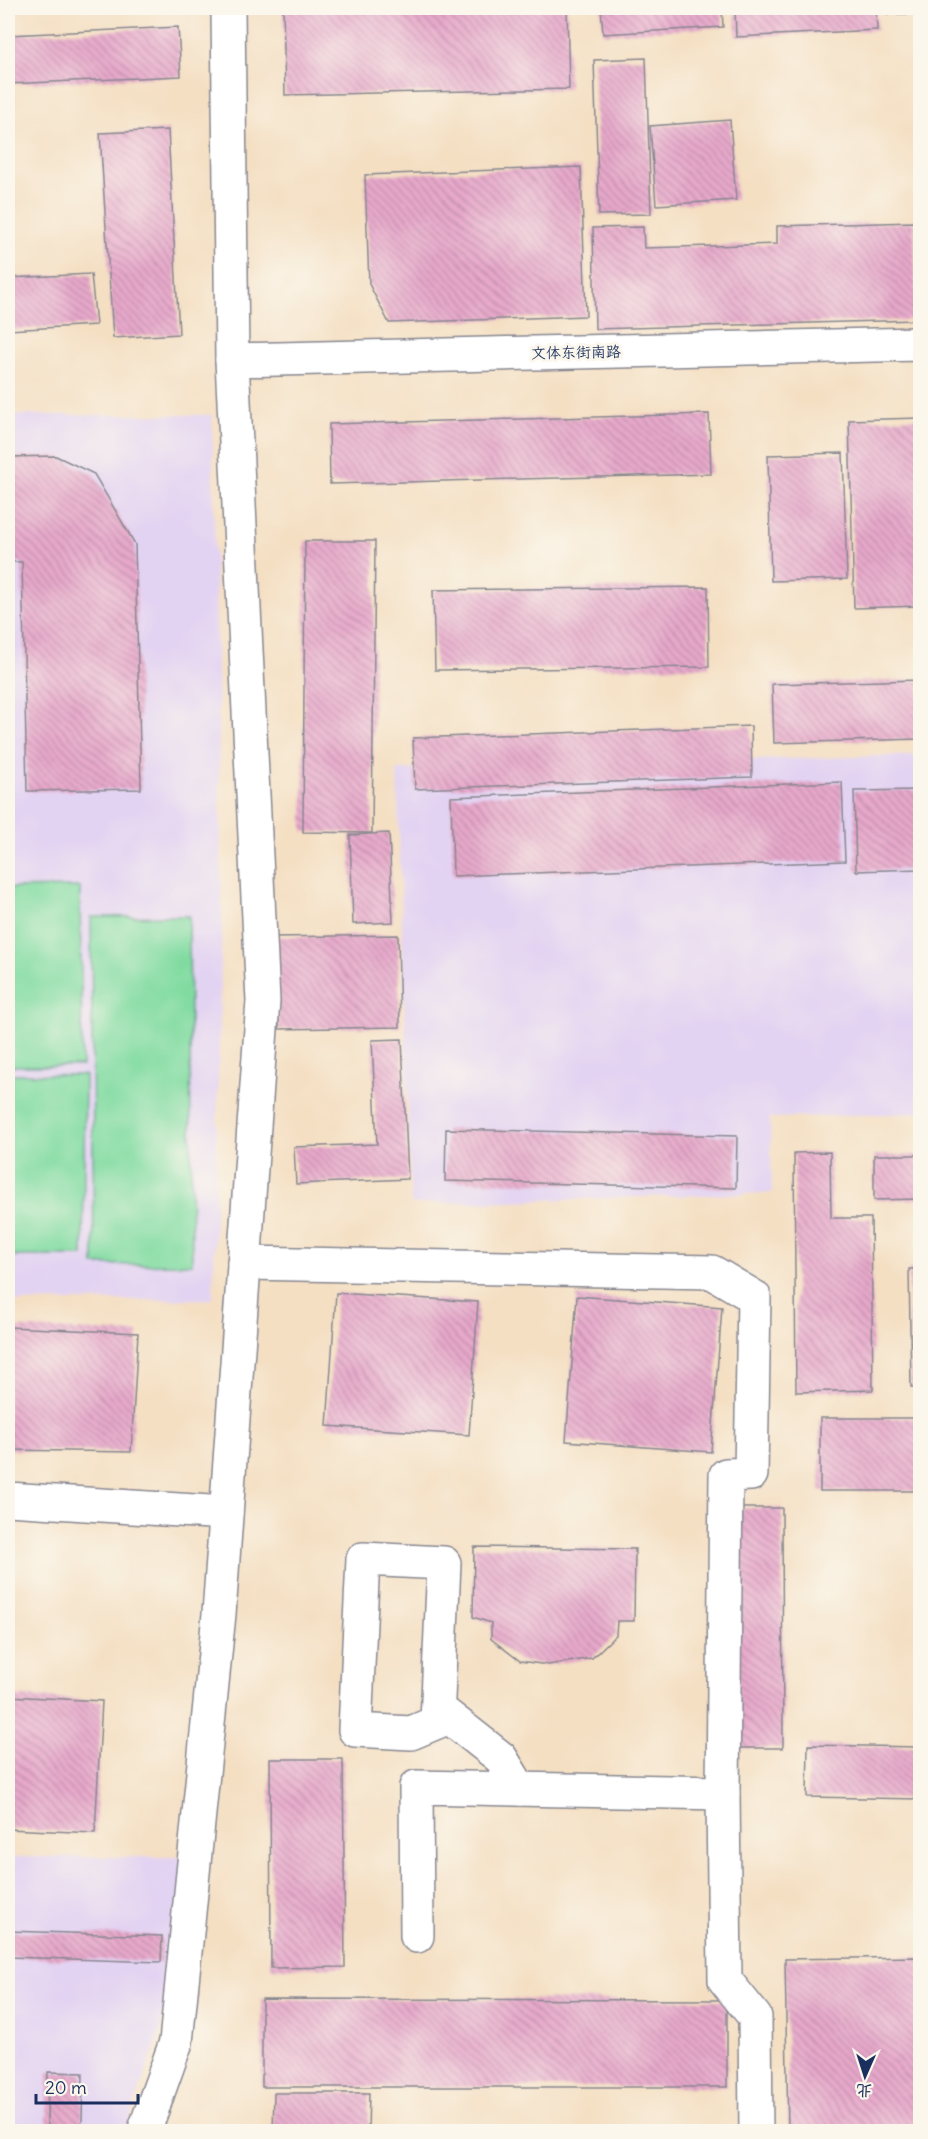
<svg xmlns="http://www.w3.org/2000/svg" width="928" height="2139" viewBox="0 0 928 2139" font-family="Delius,'LXGW WenKai TC',sans-serif">
<defs>
<pattern id="building-back-hatch" width="6" height="6" patternUnits="userSpaceOnUse" patternTransform="scale(1.5)"><rect width="6" height="6" fill="#e8a9cb"/><path d="M-1 5l2 2M0 0l6 6M5-1l2 2" fill="none" stroke="#bb8aa8"/></pattern>
</defs>
<rect width="100%" height="100%" fill="#fbf7ec"/>
<filter id="ink" filterUnits="userSpaceOnUse"><feTurbulence type="fractalNoise" baseFrequency=".0167" numOctaves="2"/><feDisplacementMap in="SourceGraphic" scale="12" xChannelSelector="R" yChannelSelector="G"/><feConvolveMatrix kernelMatrix="1 2 1 2 8 2 1 2 1" color-interpolation-filters="sRGB"/></filter>
<filter id="wash" filterUnits="userSpaceOnUse"><feTurbulence type="fractalNoise" baseFrequency=".008" numOctaves="4" result="noise"/><feDisplacementMap in="SourceGraphic" scale="24" xChannelSelector="R" yChannelSelector="G"/><feGaussianBlur stdDeviation="1.35" result="paint"/><feColorMatrix in="noise" values="0 0 0 0 0 0 0 0 0 0 0 0 0 0 0 0 0 1.4 0 .05"/><feComposite in="paint" operator="in"/></filter>
<g filter="url(#wash)">
<rect width="100%" height="100%" fill="#f4dfc3"/>
<g fill="#e3d3f2">
<polygon points="8,415 212,415 222,916 213,1299 8,1302"/>
<polygon points="920,755 920,1113 770,1118 772,1193 411,1204 397,770"/>
<polygon points="8,1857 185,1857 174,1963 160,2032 125,2131 8,2131"/>
</g>
<g fill="#81dba1" stroke="#4e8580" stroke-width="1.5">
<polygon points="80,887 82,1066 8,1066 8,888"/>
<polygon points="189,916 192,1264 94,1265 91,917"/>
<polygon points="8,1074 85,1075 83,1256 8,1256"/>
</g>
<g id="blocks">
<g fill="url(#building-back-hatch)">
<polygon points="283,8 567,8 569,89 285,95"/>
<polygon points="601,8 722,8 723,27 603,34"/>
<polygon points="735,8 876,8 877,30 736,37"/>
<rect x="887" y="8" width="33" height="6"/>
<polygon points="178,27 181,76 8,84 8,35"/>
<polygon points="646,58 651,214 599,215 594,60"/>
<polygon points="730,120 736,200 656,205 650,126"/>
<polygon points="168,130 179,334 113,338 100,133"/>
<polygon points="581,167 586,316 389,323 369,284 365,175"/>
<polygon points="914,222 917,320 595,329 593,228 643,227 644,248 777,244 777,226"/>
<polygon points="91,274 96,325 8,330 8,278"/>
<polygon points="709,414 711,474 330,484 329,424"/>
<polygon points="920,418 920,606 854,608 849,420"/>
<polygon points="843,453 847,579 771,581 768,455"/>
<polygon points="56,456 94,474 135,544 141,789 27,791 22,562 8,562 8,457"/>
<polygon points="305,541 375,541 372,833 303,832"/>
<polygon points="708,587 709,667 435,670 433,590"/>
<polygon points="920,680 920,739 774,743 772,684"/>
<polygon points="751,726 752,777 415,789 413,738"/>
<polygon points="842,782 845,861 453,876 451,797"/>
<polygon points="920,790 920,869 856,871 854,791"/>
<polygon points="389,833 393,922 353,924 350,835"/>
<polygon points="398,935 400,1027 279,1029 277,937"/>
<polygon points="402,1039 408,1179 296,1184 294,1147 377,1144 372,1040"/>
<polygon points="446,1129 737,1136 736,1188 445,1181"/>
<polygon points="830,1152 831,1218 871,1218 873,1390 796,1392 794,1153"/>
<polygon points="874,1155 920,1155 920,1199 874,1200"/>
<polygon points="909,1269 920,1269 920,1387 911,1387"/>
<polygon points="336,1293 478,1302 469,1435 327,1426"/>
<polygon points="577,1296 722,1307 711,1452 566,1441"/>
<polygon points="8,1327 138,1333 131,1452 8,1450"/>
<rect x="820" y="1418" width="100" height="73"/>
<polygon points="737,1508 782,1508 783,1748 738,1748"/>
<polygon points="474,1547 635,1549 634,1621 617,1621 616,1635 592,1658 548,1665 520,1661 491,1639 491,1623 473,1617"/>
<polygon points="8,1696 102,1701 95,1833 8,1829"/>
<polygon points="808,1745 920,1747 920,1799 807,1797"/>
<polygon points="270,1759 343,1759 345,1967 271,1968"/>
<polygon points="8,1931 162,1936 161,1962 8,1957"/>
<polygon points="920,1957 920,2132 788,2132 785,1959"/>
<polygon points="262,1999 727,2000 727,2087 262,2087"/>
<polygon points="48,2072 83,2073 82,2121 71,2131 52,2132 47,2122"/>
<polygon points="274,2093 369,2093 368,2132 273,2132"/>
</g>
</g>
</g>
<g filter="url(#ink)">
<use href="#blocks" fill-opacity="0" stroke="#888790" stroke-width="1.5"/>
<g fill="none" stroke-linecap="round" stroke-linejoin="round">
<defs>
<g id="minor">
<polyline points="232,360 920,344"/>
<polyline points="244,1263 712,1272 754,1297 751,1474 726,1475 723,1793 416,1787 417,1936"/>
<polyline points="8,1499 226,1513"/>
<polyline points="437,1721 444,1563 363,1559 355,1730 411,1733 449,1717 501,1758 520,1789"/>
<polyline points="723,1793 725,1980 755,2017 756,2132"/>
<polyline points="144,2132 176,2042 219,1614 263,1001 232,360 228,8"/>
</g>
</defs>
<use href="#minor" stroke="#888790" stroke-width="36"/>
<use href="#minor" stroke="#fff" stroke-width="33"/>
</g>
</g>
<g text-anchor="middle" dominant-baseline="central" stroke-width="6" stroke-linejoin="round" paint-order="stroke">
<g font-size="15" fill="#1b2f5e" stroke="#fbf7ec">
<text transform="translate(576 352) rotate(-1)">文体东街南路</text>
</g>
</g>
<rect width="928" height="2139" fill="none" stroke="#fbf7ec" stroke-width="30"/>
<g transform="translate(865 2076) rotate(183)" stroke="#fbf7ec" stroke-width="4.5" paint-order="stroke">
<path d="M0-4.5L10 22L0 15L-10 22Z" fill="#1b2f5e"/>
<text y="-9" font-size="16" font-weight="bold" text-anchor="middle" fill="#1b2f5e">北</text>
</g>
<path d="M36 2094v9h102v-9" fill="none" stroke="#1b2f5e" stroke-width="3"/>
<text x="45" y="2094" font-size="18" fill="#1b2f5e" stroke="#fbf7ec" stroke-width="4.5" paint-order="stroke">20 m</text>
</svg>
